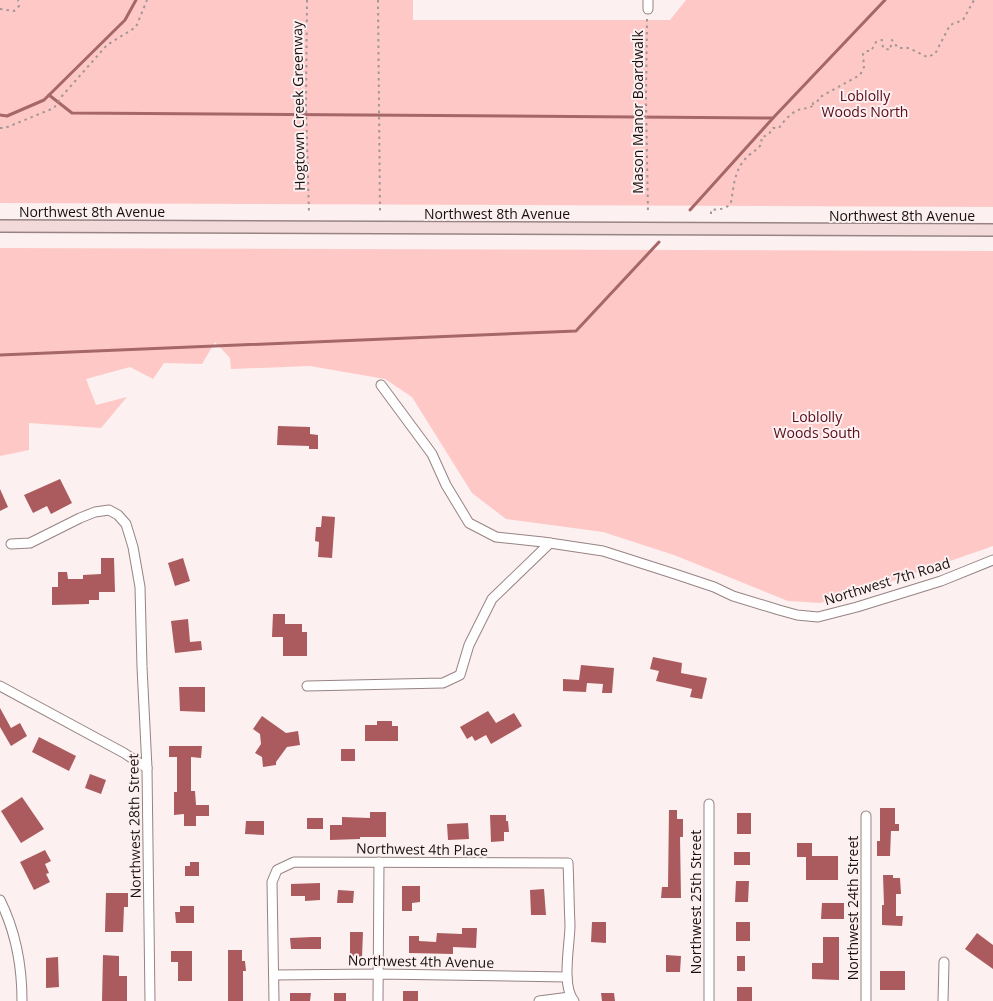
<svg xmlns="http://www.w3.org/2000/svg" width="993" height="1001" viewBox="0 0 993 1001" font-family="'Open Sans',sans-serif">
<rect width="100%" height="100%" fill="#fdf0f0"/>
<g fill="#fec8c7">
<polygon points="0,0 413,0 413,20 670,20 686,0 993,0 993,207 0,203"/>
<polygon points="0,248 993,251 993,546 864,591 820,603 788,601 674,555 603,532 506,519 472,493 412,397 385,379 310,366 231,369 230,358 215,342 202,364 164,363 153,379 130,367 86,379 96,405 127,397 101,428 29,423 29,450 0,456"/>
</g>
<g fill="none" stroke-linecap="round" stroke-linejoin="round">
<g stroke="#a56768" stroke-width="3">
<polyline points="49,95 72,113 773,118"/>
<polyline points="0,115 7,116 44,100 125,20 136,0"/>
<polyline points="690,210 773,118 885,0"/>
<polyline points="0,355 576,331 659,242"/>
</g>
</g>
<g fill="#ab5b5e">
<polygon points="278,426 310,427 310,434 318,435 318,449 309,449 309,446 277,445"/>
<polygon points="60,479 72,503 51,514 47,506 33,513 24,495"/>
<polygon points="0,489 8,507 0,511"/>
<polygon points="322,516 335,517 332,558 318,557 319,542 315,541 316,527 321,527"/>
<polygon points="101,558 114,558 115,592 99,592 99,600 89,600 89,604 52,605 52,587 58,587 58,572 67,572 68,579 83,579 83,575 101,574"/>
<polygon points="183,558 190,581 175,586 168,563"/>
<polygon points="273,614 285,614 285,624 302,624 302,632 307,632 307,656 283,656 283,637 272,637"/>
<polygon points="188,619 190,642 201,641 202,650 175,653 171,621"/>
<polygon points="653,657 682,663 681,673 707,678 702,699 690,697 692,689 656,681 659,671 650,669"/>
<polygon points="581,665 614,668 612,693 602,693 603,684 587,683 586,692 563,691 563,679 579,680"/>
<polygon points="179,687 205,687 205,712 180,711"/>
<polygon points="0,708 11,728 20,723 27,736 11,746 0,727"/>
<polygon points="488,711 496,723 514,713 522,726 491,744 486,735 475,741 472,736 467,739 460,727"/>
<polygon points="262,716 286,733 298,731 300,745 287,747 276,762 276,765 263,767 262,757 255,753 261,744 260,734 253,729"/>
<polygon points="377,721 392,721 392,726 398,726 398,741 365,741 365,725 377,725"/>
<polygon points="39,737 76,756 69,771 32,752"/>
<polygon points="169,746 202,746 201,758 191,757 191,791 195,791 196,805 209,805 209,816 196,816 196,826 184,826 184,814 174,815 174,792 177,792 177,757 169,757"/>
<rect x="341" y="749" width="14" height="12"/>
<polygon points="90,774 106,780 101,794 85,788"/>
<polygon points="22,797 44,829 21,843 1,811"/>
<polygon points="880,808 895,808 895,824 899,824 899,831 891,831 890,856 877,856 877,841 880,841"/>
<polygon points="669,810 677,810 677,819 683,819 683,837 680,837 681,898 661,898 662,887 668,887"/>
<polygon points="370,812 386,812 386,837 360,837 360,839 330,840 330,825 342,825 342,817 370,818"/>
<rect x="737" y="813" width="14" height="21"/>
<polygon points="490,815 506,815 506,821 508,821 509,832 504,832 504,841 491,842"/>
<rect x="307" y="818" width="16" height="11"/>
<polygon points="246,821 264,821 264,835 245,834"/>
<polygon points="468,823 469,839 448,840 447,824"/>
<polygon points="797,843 812,843 812,856 838,856 838,880 806,880 806,857 797,857"/>
<polygon points="45,850 51,861 45,864 49,873 46,874 50,882 34,890 20,862"/>
<rect x="734" y="852" width="16" height="13"/>
<polygon points="190,862 199,862 199,876 185,876 185,866 190,866"/>
<polygon points="883,875 893,875 893,878 900,878 901,894 896,894 896,916 903,916 902,926 882,925 882,905 884,905"/>
<polygon points="736,881 749,881 748,902 735,902"/>
<polygon points="320,883 320,900 305,901 305,896 291,896 291,884"/>
<polygon points="402,886 420,886 420,902 412,903 412,911 402,911"/>
<polygon points="544,889 546,915 531,915 530,890"/>
<polygon points="338,890 354,891 353,903 337,903"/>
<polygon points="106,893 128,893 128,907 124,907 123,932 105,932"/>
<polygon points="822,903 844,903 844,919 821,919"/>
<polygon points="180,906 194,906 194,923 176,923 175,912 180,912"/>
<polygon points="592,922 606,922 606,943 591,942"/>
<rect x="736" y="922" width="14" height="19"/>
<polygon points="462,928 477,928 476,948 453,947 453,954 409,953 409,936 419,936 419,941 436,942 437,933 462,934"/>
<polygon points="350,932 363,932 362,957 350,956"/>
<polygon points="977,933 993,945 993,969 965,949"/>
<polygon points="312,937 321,937 321,949 291,949 290,938"/>
<polygon points="823,937 839,937 839,980 812,979 812,963 823,963"/>
<polygon points="228,950 242,950 242,961 245,961 246,971 243,971 243,1001 228,1001"/>
<polygon points="171,951 192,951 192,981 178,981 178,962 171,962"/>
<polygon points="103,955 119,956 119,976 127,976 127,1001 102,1001"/>
<polygon points="666,955 681,956 680,972 666,972"/>
<rect x="737" y="956" width="8" height="15"/>
<polygon points="58,957 59,987 46,988 46,958"/>
<rect x="880" y="971" width="25" height="19"/>
<rect x="737" y="987" width="15" height="14"/>
<rect x="403" y="991" width="15" height="10"/>
<polygon points="290,993 311,993 310,1001 290,1001"/>
<rect x="334" y="993" width="12" height="8"/>
<polygon points="601,993 614,993 615,1001 602,1001"/>
</g>
<g fill="none" stroke-linecap="round" stroke-linejoin="round">
<defs>
<g id="street">
<polyline points="648,0 648,9"/>
<polyline points="381,385 432,454 446,485 469,523 496,537 543,542 603,551 675,574 714,587 733,596 779,610 797,615 818,617 857,607 941,581 993,560"/>
<polyline points="11,544 30,543 80,518 95,512 109,510 118,515 126,524 133,547 140,587 142,667 147,768 150,1001"/>
<polyline points="0,686 124,753 147,768"/>
<polyline points="307,686 443,683 460,675 469,645 492,599 550,543"/>
<path d="M0 900C16 932 22 965 22 1001"/>
<polyline points="274,975 379,974 567,977"/>
<path d="M274 1001 272 882 277 870 294 862 568 863C569 884 569 904 570 925 570 944 561 986 574 1001"/>
<polyline points="378,1001 379,862"/>
<polyline points="539,1001 570,997"/>
<polyline points="709,1001 709,804"/>
<polyline points="866,1001 866,816"/>
<polyline points="943,1001 944,962"/>
</g>
<polyline id="secondary" points="0,226 993,230"/>
</defs>
<use href="#street" stroke="#978383" stroke-width="11"/>
<use href="#secondary" stroke="#978383" stroke-width="14"/>
<g stroke="#a29797" stroke-width="2" stroke-dasharray="2.5 4" stroke-linecap="butt">
<polyline points="307,0 306,105 309,213"/>
<polyline points="378,0 380,213"/>
<polyline points="0,9 14,11 19,6 18,0"/>
<polyline points="647,19 646,99 648,214"/>
<polyline points="0,128 5,128 54,108 62,96 107,45 136,27 147,0"/>
<path d="M711 214V210C719 209 727 210 731 202 734 186 734 170 747 157 752 152 758 150 762 143L761 138 769 134 773 128H779C783 122 790 114 796 111 803 107 809 110 815 104H813V103L817 102 820 97 860 75 864 67 863 54 866 51H871L876 42 882 40 883 48 890 50 892 40 898 48H909L927 57 935 54 950 25 963 20 974 0"/>
</g>
<use href="#street" stroke="#fff" stroke-width="9"/>
<use href="#secondary" stroke="#f3dada" stroke-width="11"/>
</g>
<g text-anchor="middle" dominant-baseline="central" stroke-width="4" stroke-linejoin="round" paint-order="stroke">
<g font-size="14" fill="#570a17" stroke="#fdf0f0">
<text x="865" y="95">Loblolly<tspan x="865" dy="16">Woods North</tspan></text>
<text x="817" y="416">Loblolly<tspan x="817" dy="16">Woods South</tspan></text>
</g>
<g font-size="14" fill="#181110" stroke="#fdf0f0">
<text transform="translate(298 106) rotate(-91)">Hogtown Creek Greenway</text>
<text transform="translate(637 112) rotate(-90)">Mason Manor Boardwalk</text>
<text x="92" y="211">Northwest 8th Avenue</text>
<text x="497" y="213">Northwest 8th Avenue</text>
<text x="902" y="215">Northwest 8th Avenue</text>
<text transform="translate(887 581) rotate(-17)">Northwest 7th Road</text>
<text transform="translate(134 826) rotate(-91)">Northwest 28th Street</text>
<text transform="translate(422 849) rotate(1)">Northwest 4th Place</text>
<text transform="translate(695 902) rotate(-90)">Northwest 25th Street</text>
<text transform="translate(852 908) rotate(-90)">Northwest 24th Street</text>
<text transform="translate(421 961) rotate(1)">Northwest 4th Avenue</text>
</g>
</g>
</svg>
